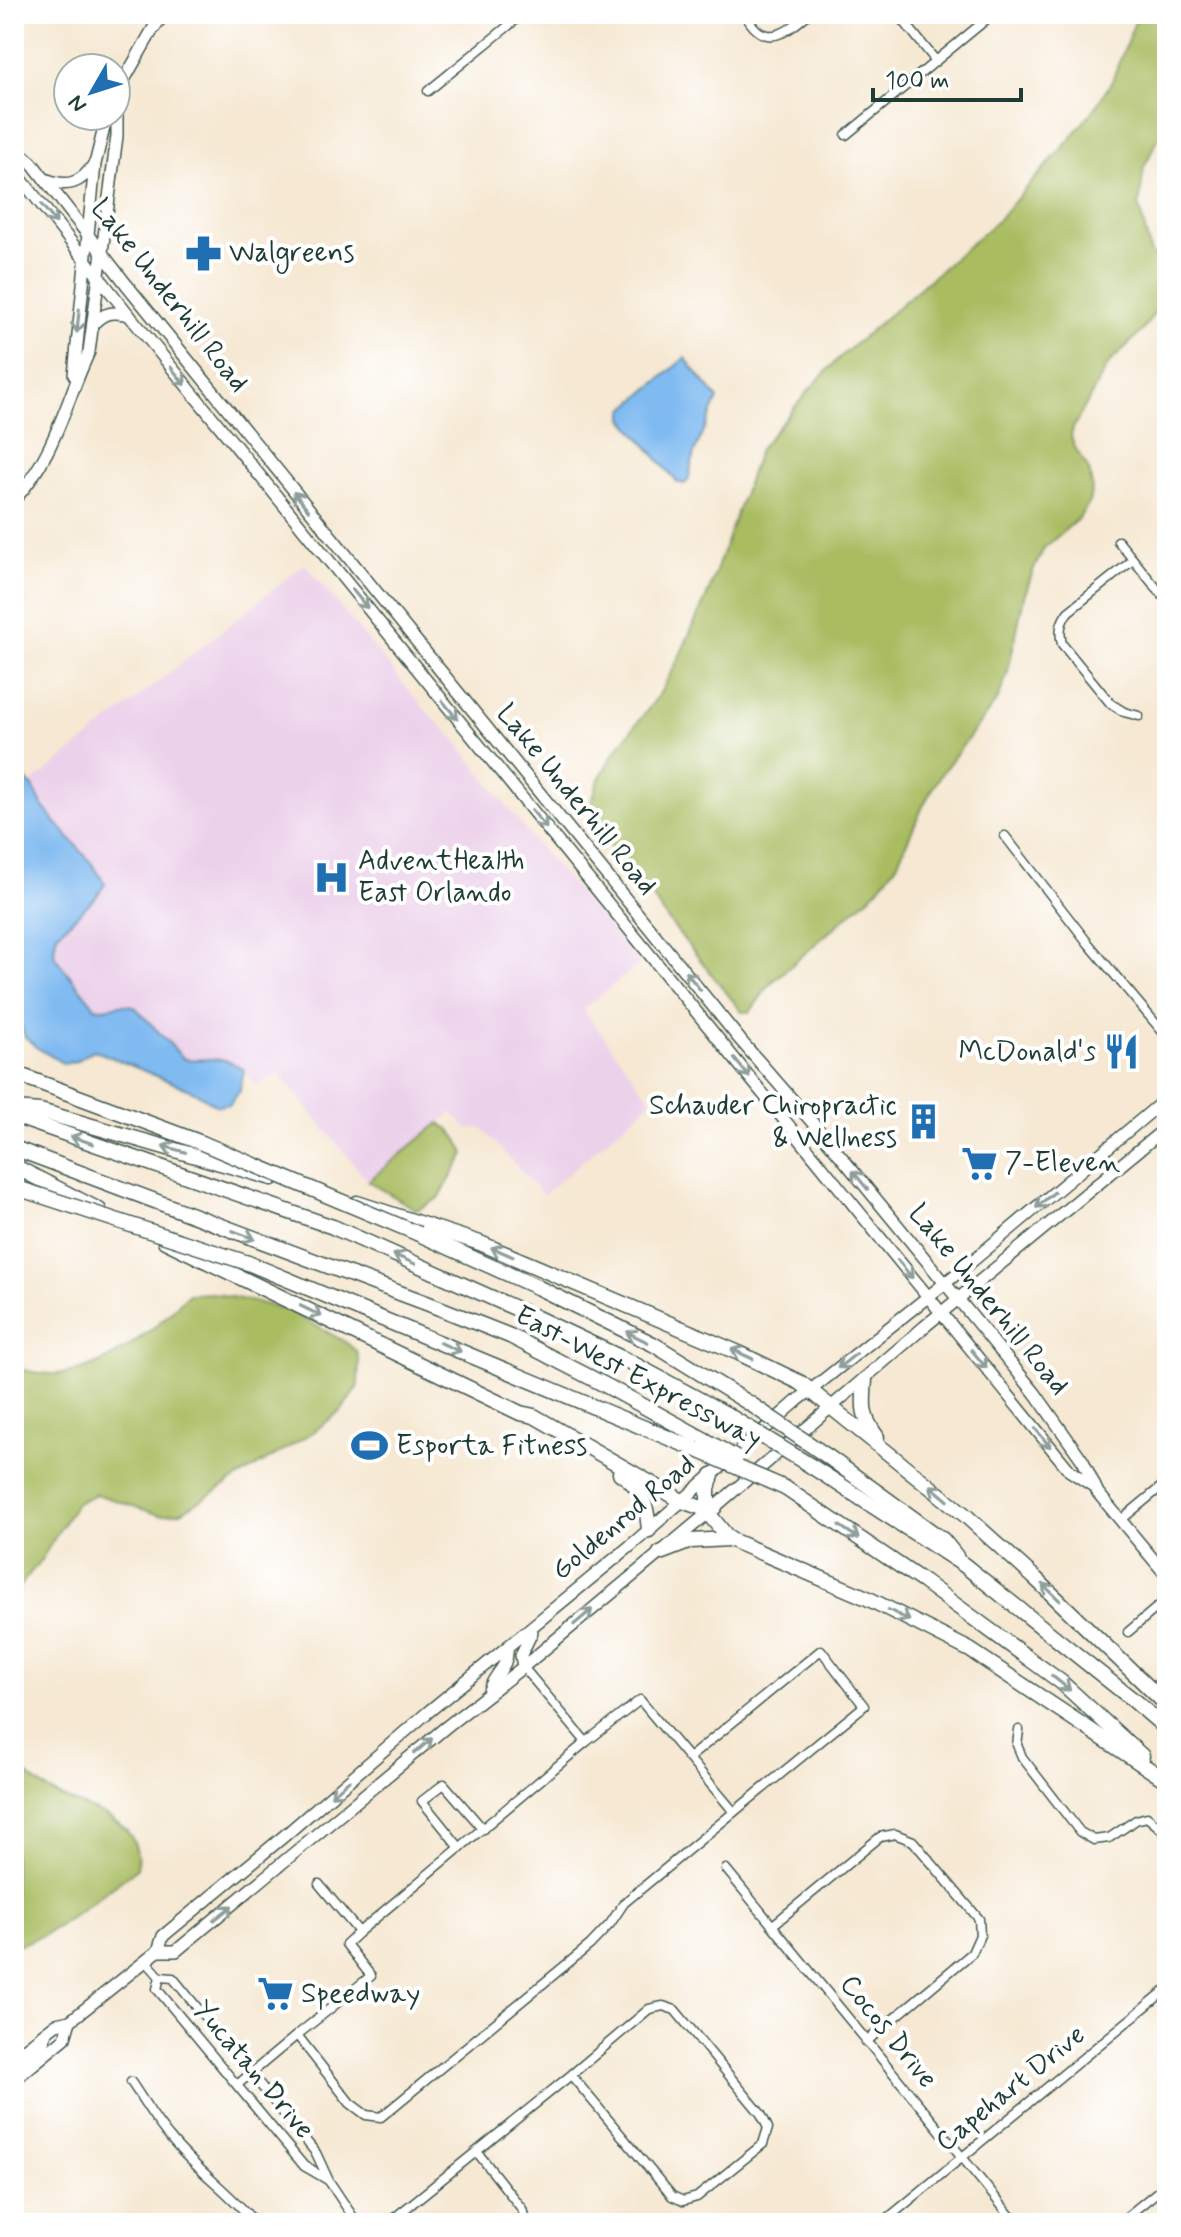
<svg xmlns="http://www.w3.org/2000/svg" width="1181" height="2237" viewBox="0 0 1181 2237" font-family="Mynerve,sans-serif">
<rect width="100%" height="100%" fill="#fff"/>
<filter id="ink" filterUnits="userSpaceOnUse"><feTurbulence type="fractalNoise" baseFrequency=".0125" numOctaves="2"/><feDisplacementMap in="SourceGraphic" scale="16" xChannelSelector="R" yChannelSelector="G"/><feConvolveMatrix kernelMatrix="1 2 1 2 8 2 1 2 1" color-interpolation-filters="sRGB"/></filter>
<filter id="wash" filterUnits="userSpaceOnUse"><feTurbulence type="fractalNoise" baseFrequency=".006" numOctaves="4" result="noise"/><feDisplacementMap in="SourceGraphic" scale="32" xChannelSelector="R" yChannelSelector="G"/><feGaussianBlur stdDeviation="1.8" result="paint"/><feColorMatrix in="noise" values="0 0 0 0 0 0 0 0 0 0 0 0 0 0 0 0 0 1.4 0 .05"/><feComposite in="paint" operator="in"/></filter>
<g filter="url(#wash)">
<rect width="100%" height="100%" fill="#f6e8d2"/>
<polygon fill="#ecd1ea" points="305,564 426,711 456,740 529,835 640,964 583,1009 652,1101 543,1195 482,1128 468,1129 452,1113 368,1181 279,1074 256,1086 244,1070 232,1062 219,1058 184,1059 135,1007 111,1007 104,1010 95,1007 55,956 54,949 56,934 96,897 105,883 97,870 73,844 41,805 31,784"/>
<g fill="#a9bc60" stroke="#647c4a" stroke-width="2">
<polygon points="1138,14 1167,14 1167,120 1144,167 1139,205 1150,251 1163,270 1165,286 1157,309 1143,330 1109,363 1073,428 1071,436 1074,446 1089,470 1092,487 1089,502 1079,518 1044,548 1033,571 1024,597 1007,675 998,699 941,774 924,804 897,864 877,890 770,984 750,1012 742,1012 668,920 640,879 599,834 589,812 599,779 613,754 659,695 678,660 709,591 759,450 810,389 838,359 997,221 1066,144 1094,109 1111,83"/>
<path d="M439 1123C453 1130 459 1140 465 1154L439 1198 417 1210 368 1181Z"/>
<path d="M213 1293 286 1309 347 1343 356 1351 359 1360 358 1386 342 1410 312 1433 181 1512 160 1515 96 1494 76 1503 41 1560 14 1593V1367C58 1382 89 1372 127 1347 139 1339 152 1330 162 1320 172 1312 179 1302 189 1294Z"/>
<path d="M14 1759C23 1773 42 1788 57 1795 91 1812 143 1818 137 1868 124 1879 110 1888 96 1899 69 1919 48 1937 14 1946Z"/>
</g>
<g fill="#7fbaf1" stroke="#4f7c92" stroke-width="2">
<polygon points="685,358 718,399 694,453 688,481 684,484 677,482 624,419 624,410"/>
<path d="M14 767C20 776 26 779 32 786 37 792 39 801 44 808 63 834 90 856 105 884L96 897 57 934 54 949 55 957 95 1007C111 1012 115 1000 135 1007L184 1059C211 1062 219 1052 244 1070L240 1090 230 1104 217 1106 195 1092 94 1050 76 1061 64 1064 36 1047 25 1037 14 1009Z"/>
</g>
</g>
<g filter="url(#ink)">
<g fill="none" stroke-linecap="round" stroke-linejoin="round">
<defs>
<g id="street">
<polyline points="594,14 597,17"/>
<path d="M744 14C748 19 752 26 757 30 775 45 795 25 808 14"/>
<polyline points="898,14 936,61"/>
<polyline points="428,91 523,14"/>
<polyline points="846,135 993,14"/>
<polyline points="1118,541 1167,601"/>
<path d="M1133 560 1068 612C1060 623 1059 631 1062 644L1111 704 1124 712 1139 716"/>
<polyline points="1005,836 1088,943 1167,1037"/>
<polyline points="1121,1520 1167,1482"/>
<polyline points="1128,1632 1167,1599"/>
<polyline points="523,1667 586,1742 640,1700 734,1812 864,1706 821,1650 689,1758"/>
<polyline points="1019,1730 1017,1745 1022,1757 1080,1832 1094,1840 1109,1838 1136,1820 1147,1817 1167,1834"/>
<polyline points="460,1848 422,1801 444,1784 483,1829"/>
<polyline points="726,1869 1016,2223"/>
<polyline points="773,1925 880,1837 895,1834 913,1841 979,1919 980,1935 972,1953 866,2042"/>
<polyline points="359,1932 586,1742"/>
<polyline points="146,1961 160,1977 173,1978 316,2153 329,2181 357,2223"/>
<polyline points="160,1977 157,1989 304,2166 328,2180"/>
<polyline points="297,2035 371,1976 346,1944 359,1932 319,1884"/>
<path d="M131 2082C144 2101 156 2122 171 2139 196 2170 230 2192 255 2223"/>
<polyline points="237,2085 297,2035 350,2103 366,2115 381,2117 590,1945 610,1924 624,1903 734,1812"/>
<polyline points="477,2152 522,2209 526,2223"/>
<polyline points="388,2223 571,2075 649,2009 663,2006 675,2010 761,2114 768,2128 763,2144 697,2197 683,2201 672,2196 571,2075"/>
<polyline points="882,2223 1167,1989"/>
<polyline points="1119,2223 1167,2184"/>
</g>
<g id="secondary">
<polyline points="116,94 153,29 164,14"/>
<polyline points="14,148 32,163 126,284 509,755 741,1041 825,1137 1035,1393 1083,1461 1098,1493 1167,1576"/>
<polyline points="14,170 129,315 1070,1471 1093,1486"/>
<path d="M45 179C67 188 81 184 94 164"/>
<path d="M93 324C104 312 114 311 129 315"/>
<polyline points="74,375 95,164 107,116"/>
<path d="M14 500C54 458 65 403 89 352L117 136V93"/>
<polyline points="523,1667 521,1655 532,1632"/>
<path d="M488 1694C492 1674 509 1669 507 1648"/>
<polyline points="158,1951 176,1951 446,1727 523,1667 708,1513 924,1327 1167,1127"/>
<polyline points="14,2057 56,2024 70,2021 158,1951 163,1936 283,1837 428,1712 629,1547 797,1401 964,1268 1167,1098"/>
<polyline points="14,2070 42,2047 46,2032"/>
<polyline points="14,2080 65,2038 70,2021"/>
</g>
<g id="highway">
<polyline points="14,1073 202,1143"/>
<polyline points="14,1109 40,1111 272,1178"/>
<polyline points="14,1116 333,1227 535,1317 628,1361 726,1414"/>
<polyline points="14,1148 429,1304 510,1336 605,1385 705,1440"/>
<polyline points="14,1166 99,1210"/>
<polyline points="357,1203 480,1243 739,1353 801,1383 965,1515 1036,1579 1167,1705"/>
<polyline points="419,1234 539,1288 653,1344 752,1405"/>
<polyline points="165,1241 520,1413 534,1416 682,1501 702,1508 715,1507"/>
<polyline points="248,1263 695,1449"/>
<path d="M865 1380C863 1405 861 1415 877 1437"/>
<polyline points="827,1456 943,1540 956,1556"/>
<polyline points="811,1466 964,1565 1132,1699 1167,1729"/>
<path d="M620 1473C642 1487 647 1505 649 1530"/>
<polyline points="712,1475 708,1489 708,1513 729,1539 867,1598 970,1650 1167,1781"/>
<polyline points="785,1488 924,1582 1061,1682 1142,1756"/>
<polyline points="660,1553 691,1541 729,1539"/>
</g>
</defs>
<use href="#street" stroke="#3f574c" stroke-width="11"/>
<use href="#secondary" stroke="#3f574c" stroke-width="14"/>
<use href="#highway" stroke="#3f574c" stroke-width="17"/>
<use href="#street" stroke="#fff" stroke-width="8"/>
<use href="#secondary" stroke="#fff" stroke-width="11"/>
<use href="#highway" stroke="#fff" stroke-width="14"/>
<defs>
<g id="highway-bridge">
<polyline points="202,1143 419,1234"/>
<polyline points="14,1187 248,1263"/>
<polyline points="752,1405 827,1456"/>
<polyline points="726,1414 811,1466"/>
<polyline points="705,1440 736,1458"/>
<polyline points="695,1449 785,1488"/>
</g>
</defs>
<use href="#highway-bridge" stroke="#3f574c" stroke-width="17" stroke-linecap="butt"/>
<use href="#highway-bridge" stroke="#fff" stroke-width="14"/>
</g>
<defs><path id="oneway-shaft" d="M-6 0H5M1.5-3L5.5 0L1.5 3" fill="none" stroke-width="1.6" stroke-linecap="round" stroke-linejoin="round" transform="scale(2)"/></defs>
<g stroke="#8f9e9a">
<use href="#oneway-shaft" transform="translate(49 214) rotate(51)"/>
<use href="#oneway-shaft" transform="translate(78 321) rotate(96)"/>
<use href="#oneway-shaft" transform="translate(178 376) rotate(51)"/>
<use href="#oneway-shaft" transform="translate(301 501) rotate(-129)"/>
<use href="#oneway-shaft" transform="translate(360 599) rotate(51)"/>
<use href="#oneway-shaft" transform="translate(450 710) rotate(51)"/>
<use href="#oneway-shaft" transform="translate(539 819) rotate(51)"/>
<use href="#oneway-shaft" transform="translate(693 981) rotate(-129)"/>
<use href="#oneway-shaft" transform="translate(742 1068) rotate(51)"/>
<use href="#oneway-shaft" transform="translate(82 1140) rotate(-161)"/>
<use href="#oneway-shaft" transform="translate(174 1149) rotate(-164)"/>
<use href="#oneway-shaft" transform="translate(860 1180) rotate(-129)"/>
<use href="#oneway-shaft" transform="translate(1045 1200) rotate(140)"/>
<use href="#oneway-shaft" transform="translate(244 1235) rotate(21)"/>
<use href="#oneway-shaft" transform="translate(502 1252) rotate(-157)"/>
<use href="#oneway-shaft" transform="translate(404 1259) rotate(-156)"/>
<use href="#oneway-shaft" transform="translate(905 1269) rotate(51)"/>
<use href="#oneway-shaft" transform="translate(311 1311) rotate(26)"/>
<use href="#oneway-shaft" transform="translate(637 1337) rotate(-154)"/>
<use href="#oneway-shaft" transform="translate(450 1347) rotate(23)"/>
<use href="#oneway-shaft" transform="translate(742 1354) rotate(-155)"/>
<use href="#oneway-shaft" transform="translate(979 1359) rotate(51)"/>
<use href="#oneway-shaft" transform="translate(847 1361) rotate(142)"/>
<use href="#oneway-shaft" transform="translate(1043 1438) rotate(51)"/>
<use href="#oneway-shaft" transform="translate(939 1493) rotate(-140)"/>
<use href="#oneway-shaft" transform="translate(849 1532) rotate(34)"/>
<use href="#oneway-shaft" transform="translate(1051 1592) rotate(-136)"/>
<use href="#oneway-shaft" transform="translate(899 1615) rotate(27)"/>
<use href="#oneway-shaft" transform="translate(583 1617) rotate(-40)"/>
<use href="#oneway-shaft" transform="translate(1061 1683) rotate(39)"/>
<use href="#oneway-shaft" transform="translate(423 1746) rotate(-40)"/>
<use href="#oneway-shaft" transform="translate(340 1788) rotate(139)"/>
<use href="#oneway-shaft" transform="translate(223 1913) rotate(-39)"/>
</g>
</g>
<defs>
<symbol id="pharmacy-bare" viewBox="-9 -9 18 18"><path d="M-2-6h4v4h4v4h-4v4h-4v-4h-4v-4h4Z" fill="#1f6fb2" stroke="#fff" stroke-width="2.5" paint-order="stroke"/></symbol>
<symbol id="hospital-bare" viewBox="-9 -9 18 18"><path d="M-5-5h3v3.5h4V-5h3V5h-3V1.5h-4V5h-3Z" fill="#1f6fb2" stroke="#fff" stroke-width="2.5" paint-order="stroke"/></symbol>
<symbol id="restaurant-bare" viewBox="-9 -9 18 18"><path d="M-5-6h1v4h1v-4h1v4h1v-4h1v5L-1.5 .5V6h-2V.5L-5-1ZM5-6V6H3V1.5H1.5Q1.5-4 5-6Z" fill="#1f6fb2" stroke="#fff" stroke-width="2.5" paint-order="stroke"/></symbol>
<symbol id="building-bare" viewBox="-9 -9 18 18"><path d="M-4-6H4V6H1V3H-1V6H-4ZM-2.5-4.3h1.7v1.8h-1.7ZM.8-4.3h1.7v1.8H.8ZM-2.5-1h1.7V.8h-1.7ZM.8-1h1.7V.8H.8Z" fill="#1f6fb2" stroke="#fff" stroke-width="2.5" paint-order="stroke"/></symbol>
<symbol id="supermarket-bare" viewBox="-9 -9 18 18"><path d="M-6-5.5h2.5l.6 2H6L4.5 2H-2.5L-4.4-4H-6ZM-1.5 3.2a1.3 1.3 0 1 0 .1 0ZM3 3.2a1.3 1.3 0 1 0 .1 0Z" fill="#1f6fb2" stroke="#fff" stroke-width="2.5" paint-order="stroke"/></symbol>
<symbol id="stadium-bare" viewBox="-9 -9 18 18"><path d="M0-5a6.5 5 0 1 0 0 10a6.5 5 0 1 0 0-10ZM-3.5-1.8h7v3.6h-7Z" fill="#1f6fb2" stroke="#fff" stroke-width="2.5" paint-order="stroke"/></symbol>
</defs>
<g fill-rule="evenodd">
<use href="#pharmacy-bare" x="178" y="228" width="51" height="51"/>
<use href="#hospital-bare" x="306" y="852" width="51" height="51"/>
<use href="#restaurant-bare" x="1096" y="1026" width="51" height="51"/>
<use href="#building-bare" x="898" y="1096" width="51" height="51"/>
<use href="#supermarket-bare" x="954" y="1138" width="51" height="51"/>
<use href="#stadium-bare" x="344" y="1420" width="51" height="51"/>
<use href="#supermarket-bare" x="250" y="1968" width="51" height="51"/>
</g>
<g text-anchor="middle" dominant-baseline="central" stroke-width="8" stroke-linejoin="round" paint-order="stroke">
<g font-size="28" fill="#1f3d34" stroke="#fff" text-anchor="start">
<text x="229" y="253">Walgreens</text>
<text x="358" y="861">AdventHealth<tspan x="358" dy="32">East Orlando</tspan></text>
<text x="1096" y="1052" text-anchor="end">McDonald's</text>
<text x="897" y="1106" text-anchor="end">Schauder Chiropractic<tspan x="897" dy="32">&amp; Wellness</tspan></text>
<text x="1005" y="1163">7-Eleven</text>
<text x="396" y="1446">Esporta Fitness</text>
<text x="301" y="1994">Speedway</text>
</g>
<g font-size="28" fill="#1f3d34" stroke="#fff">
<text transform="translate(169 296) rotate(52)">Lake Underhill Road</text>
<text transform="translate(576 800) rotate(51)">Lake Underhill Road</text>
<text transform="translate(988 1300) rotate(51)">Lake Underhill Road</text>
<text transform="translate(638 1378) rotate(28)">East-West Expressway</text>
<text transform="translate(624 1518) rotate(-40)">Goldenrod Road</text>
<text transform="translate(888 2032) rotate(51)">Cocos Drive</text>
<text transform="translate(253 2070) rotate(50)">Yucatan Drive</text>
<text transform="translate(1011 2089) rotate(-39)">Capehart Drive</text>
</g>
</g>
<rect width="1181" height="2237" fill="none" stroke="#fff" stroke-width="48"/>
<g transform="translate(92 92) rotate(231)"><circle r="38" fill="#ffffff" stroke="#a5b1ae" stroke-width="2"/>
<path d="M0-6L14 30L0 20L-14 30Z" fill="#1f6fb2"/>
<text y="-12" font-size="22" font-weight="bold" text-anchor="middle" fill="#1f3d34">N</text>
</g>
<path d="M873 88v12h148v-12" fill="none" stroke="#1f3d34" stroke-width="4"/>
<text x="885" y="88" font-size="24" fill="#1f3d34" stroke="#ffffff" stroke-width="6" paint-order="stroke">100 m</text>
</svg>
